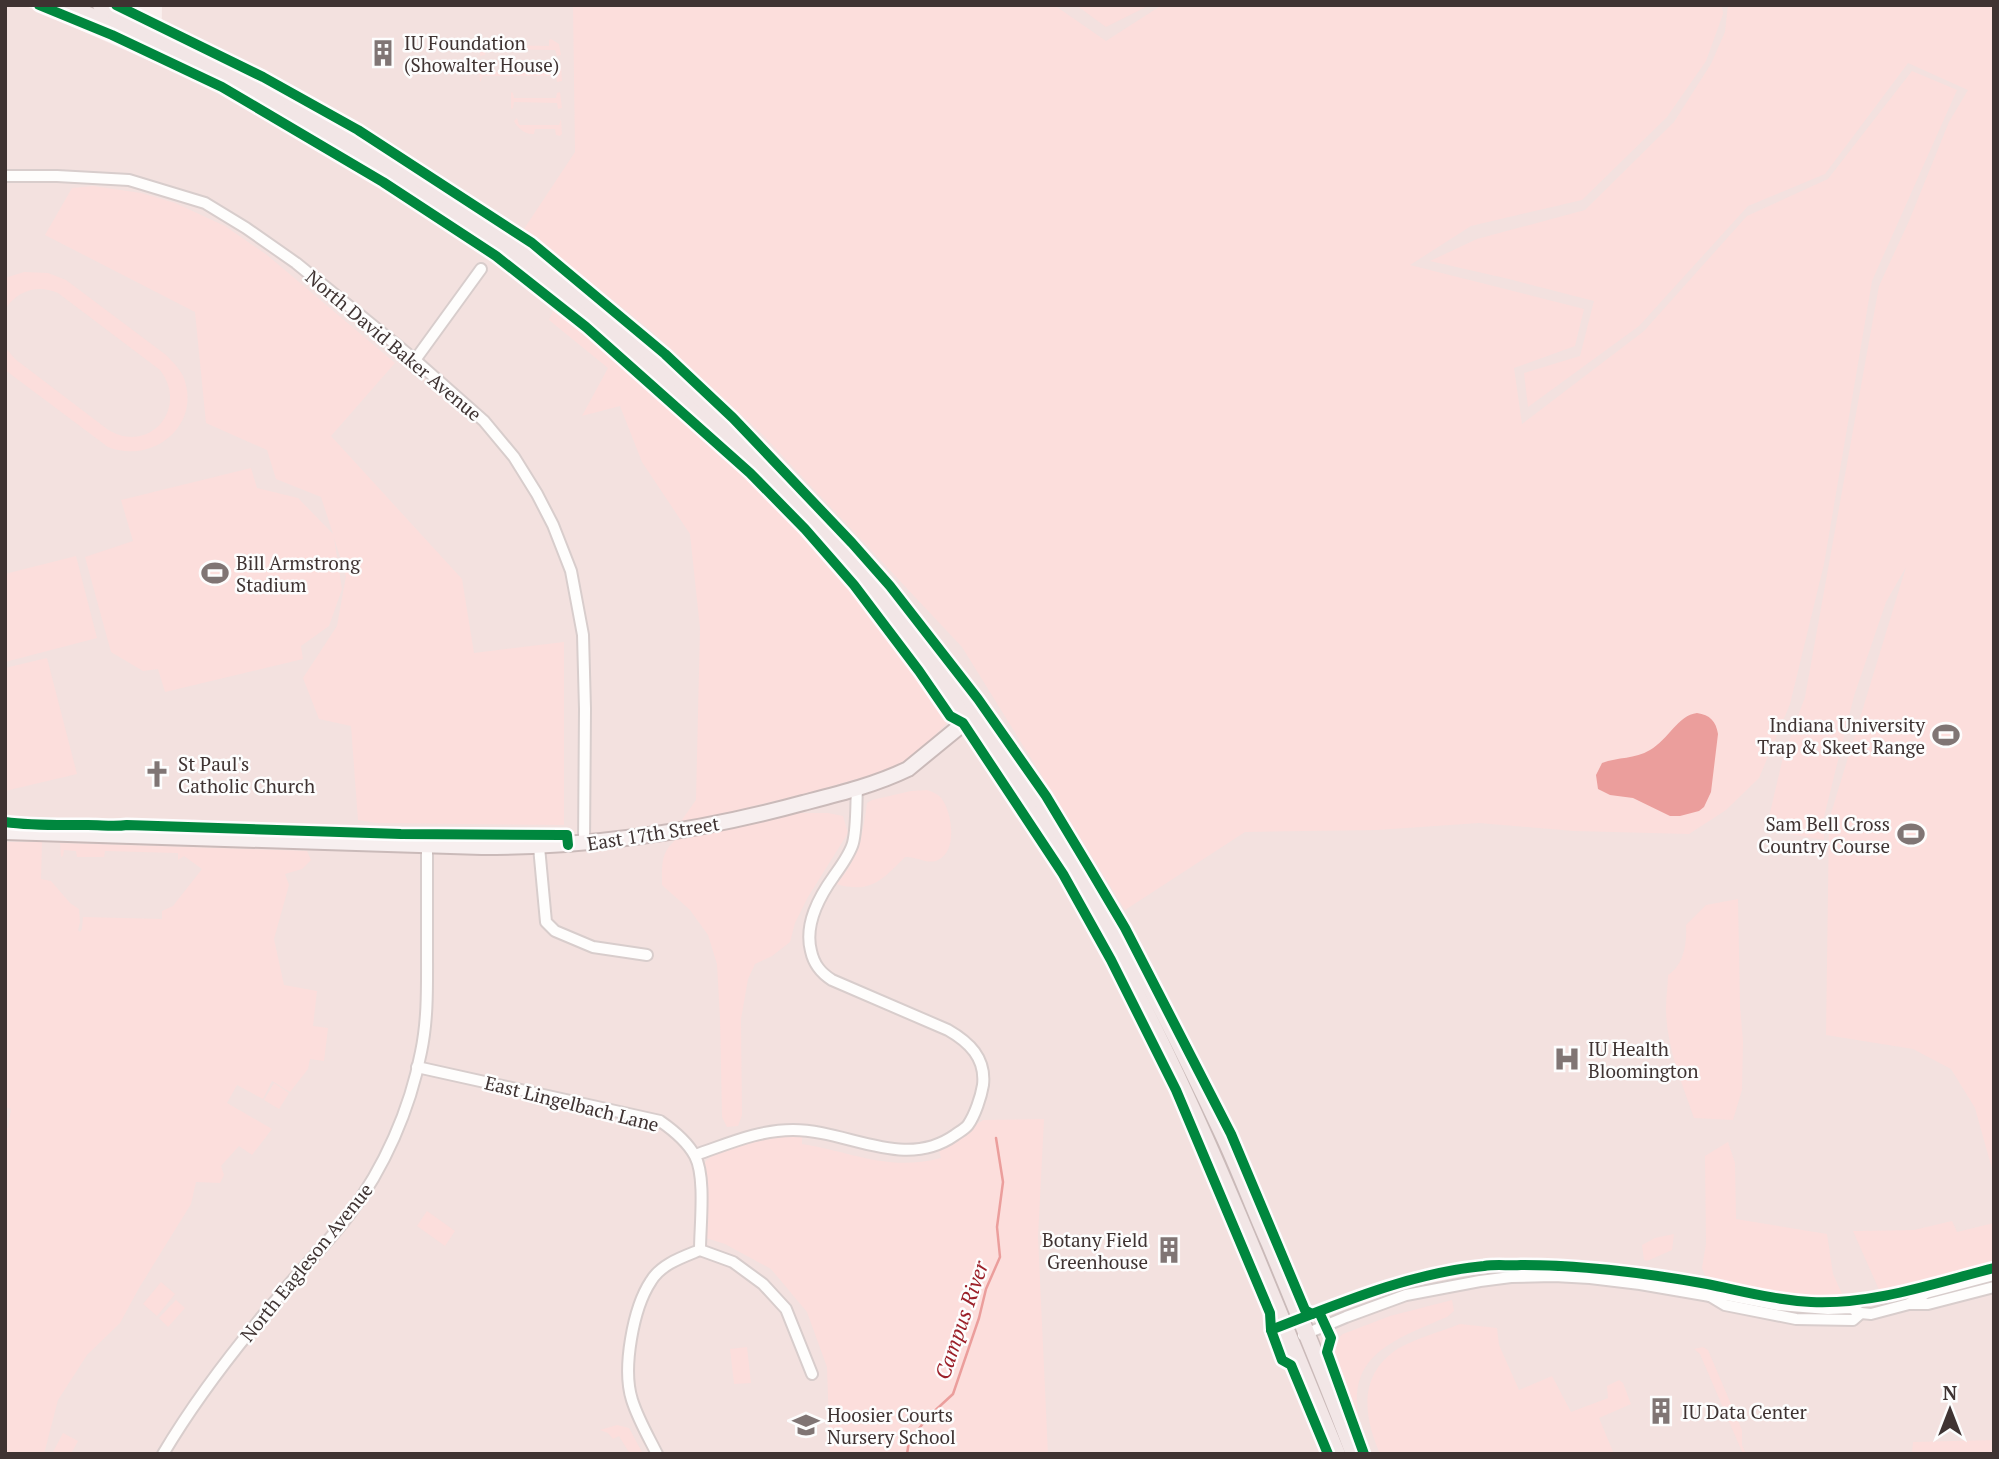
<svg xmlns="http://www.w3.org/2000/svg" width="1999" height="1459" viewBox="0 0 1999 1459" font-family="'PT Serif',serif">
<rect width="100%" height="100%" fill="#faefee"/>
<polygon fill="#f3e1df" points="5,5 24,5 161,66 162,5 1994,5 1994,1454 5,1454"/>
<g fill="#fcdedc">
<polygon points="573,5 1054,5 1106,41 1162,5 1722,5 1723,14 1706,61 1667,117 1582,200 1471,226 1410,265 1584,309 1575,346 1514,368 1522,424 1644,331 1747,216 1828,179 1912,71 1957,90 1872,281 1824,564 1790,704 1759,778 1726,810 1689,834 1574,831 1479,823 1377,830 1245,832 1125,910 962,647 763,435 650,330 524,229 575,152"/>
<polygon points="1076,5 1150,5 1106,27"/>
<polygon points="1728,5 1994,5 1994,1176 1975,1108 1951,1069 1913,1049 1826,1035 1829,820 1906,567 1886,602 1854,696 1824,817 1824,840 1766,830 1783,757 1805,697 1879,286 1909,221 1949,122 1968,90 1908,63 1825,174 1748,206 1639,326 1528,407 1524,373 1580,356 1594,301 1509,279 1430,261 1477,239 1585,210 1674,122 1711,64 1725,32"/>
<polygon points="486,39 488,40 489,45 549,46 549,40 551,39 559,44 561,55 557,56 555,50 486,49 485,55 480,56 480,45"/>
<polygon points="481,65 483,72 556,72 556,66 560,65 561,67 562,81 557,82 556,76 483,76 480,82 479,67"/>
<polygon points="511,92 513,93 514,98 556,98 557,93 560,92 562,108 558,109 557,103 514,102 513,108 511,109"/>
<path d="M517 118 519 125H559L561 119 562 134 560 136 556 135 555 129H535L534 134C526 135 517 128 514 121Z"/>
<polygon points="93,186 141,193 175,203 225,226 267,255 395,363 331,436 462,579 474,653 564,642 564,825 376,823 358,820 351,726 319,719 303,678 337,626 346,576 334,538 342,589 329,626 301,646 303,659 165,692 158,669 143,671 111,652 85,557 133,541 121,500 251,468 257,488 298,498 333,534 321,497 276,479 267,450 206,423 195,312 45,235 72,188"/>
<path d="M24 272 48 273 66 280 166 355C172 361 179 368 183 376 203 424 154 465 108 447L5 370V347L15 359 107 429C148 456 190 409 160 370L58 293C38 284 18 290 5 309V286L8 283H5V278Z"/>
<polygon points="554,308 630,369 791,520 832,563 890,634 944,708 948,717 946,724 917,753 899,764 874,774 811,792 679,824 696,800 700,628 690,534 642,462 620,406 582,416 608,368 549,320"/>
<polygon points="76,556 97,638 5,662 5,574"/>
<polygon points="47,658 77,774 5,791 5,668"/>
<path d="M927 790C933 792 938 794 942 799 952 813 958 851 938 860 928 865 916 856 905 857 882 880 871 894 836 884 858 861 863 834 867 803L872 800 911 791Z"/>
<path d="M800 813H828L843 816 848 833 808 897 795 923 790 942 772 956 755 964 748 979 741 1019 742 1115 738 1126 727 1127 722 1117 720 1018 717 964 708 935 690 910 662 885C662 859 661 850 683 834Z"/>
<polygon points="5,842 42,842 41,879 51,881 70,903 79,909 80,922 78,930 80,932 82,929 83,917 162,919 162,911 173,906 202,869 184,856 178,860 178,853 105,851 104,857 77,857 76,851 64,850 63,856 61,857 60,843 307,851 311,860 302,869 285,874 289,885 274,939 284,985 317,991 313,1026 328,1028 324,1061 310,1059 308,1069 290,1092 272,1081 263,1099 237,1085 227,1103 272,1129 252,1155 239,1146 221,1166 224,1175 220,1183 196,1182 191,1204 139,1288 120,1323 87,1355 58,1400 44,1454 5,1454 5,1128 8,1128 11,1109 5,1107"/>
<path d="M1738 899 1740 1006 1743 1041 1742 1090 1733 1120 1694 1118C1682 1083 1666 1046 1666 1008 1666 997 1668 986 1668 975 1684 965 1687 943 1686 925L1706 905Z"/>
<polygon points="274,1083 289,1093 279,1109 264,1100"/>
<path d="M1044 1119 1038 1237 1048 1454H830L827 1367 807 1312 771 1269 725 1244 706 1238 707 1203 703 1166C713 1143 779 1136 802 1136V1144C853 1152 888 1172 941 1158L939 1150 983 1120Z"/>
<polygon points="1728,1142 1735,1163 1736,1219 1827,1234 1833,1274 1843,1296 1777,1294 1707,1280 1702,1268 1706,1244 1705,1156"/>
<polygon points="427,1211 455,1231 445,1246 417,1226"/>
<polygon points="1952,1221 1957,1232 1994,1223 1994,1264 1880,1292 1853,1231 1914,1230"/>
<polygon points="1674,1234 1672,1250 1647,1261 1644,1260 1642,1245 1655,1238"/>
<polygon points="161,1282 175,1294 157,1316 143,1304"/>
<polygon points="176,1300 185,1308 168,1327 159,1318"/>
<path d="M1452 1300 1454 1311 1447 1317C1371 1348 1337 1366 1369 1454H1366L1332 1359V1351L1336 1340 1343 1334 1390 1316Z"/>
<path d="M1460 1324 1497 1328 1499 1345 1519 1390 1552 1376 1571 1412 1608 1398 1607 1386 1619 1380 1623 1383 1631 1404 1599 1418 1614 1454H1380C1363 1415 1358 1374 1399 1348 1415 1339 1442 1331 1460 1324Z"/>
<polygon points="747,1347 751,1383 734,1384 730,1349"/>
<polygon points="1703,1347 1708,1350 1742,1430 1742,1445 1746,1454 1743,1454 1700,1354 1694,1349"/>
<polygon points="617,1425 629,1428 643,1454 630,1454 619,1436 613,1439 608,1433 600,1430"/>
<polygon points="63,1433 78,1441 72,1452 76,1454 52,1454"/>
<polygon points="1994,1440 1994,1454 1912,1454 1913,1442"/>
</g>
<path fill="#eb9e9c" d="M1697 713C1710 715 1716 721 1718 734L1711 792 1704 807 1699 811 1680 816H1670L1633 798 1610 795 1598 789 1596 775 1602 763C1618 757 1635 759 1650 750 1668 740 1678 715 1697 713Z"/>
<g fill="none" stroke-linecap="round" stroke-linejoin="round">
<polyline stroke="#eb9e9c" stroke-width="2.5" points="907,1454 909,1441 914,1435 928,1417 953,1394 979,1318 986,1289 1000,1257 997,1227 1003,1182 996,1138"/>
<defs>
<g id="minor">
<polyline points="5,176 57,176 129,180 205,203 246,228 296,263 415,360 484,421 514,457 537,494 553,525 571,571 583,635 585,709 584,844"/>
<polyline points="415,360 481,269"/>
<polyline points="539,847 546,922 555,931 593,947 647,955"/>
<path d="M417 1067 660 1121C673 1130 687 1141 695 1156 706 1177 700 1225 700 1250 683 1257 661 1264 651 1281 633 1308 622 1369 632 1400 638 1419 648 1436 657 1454"/>
<path d="M695 1155C728 1144 758 1130 793 1130 848 1130 904 1171 955 1135 959 1132 965 1129 968 1125 975 1115 981 1097 983 1085 986 1058 969 1042 948 1030L832 980C821 973 814 965 811 951 804 924 819 897 834 876 841 866 850 854 853 843 857 827 856 804 857 788"/>
<polyline points="700,1250 733,1262 763,1284 786,1309 812,1374"/>
<polyline points="1710,1296 1725,1305 1796,1319 1853,1320 1861,1313"/>
<polyline points="1909,1304 1928,1304 1994,1287"/>
<polyline points="1303,1335 1346,1317 1406,1295 1480,1281 1511,1277 1554,1276 1590,1278 1640,1284 1710,1296 1727,1295 1778,1305 1828,1309 1851,1308 1861,1313 1871,1314 1909,1304 1926,1293 1994,1275"/>
<path d="M163 1454C195 1400 235 1348 276 1300 299 1271 326 1245 349 1215 384 1168 410 1110 421 1052 428 1019 427 985 427 951 427 916 427 880 427 845"/>
</g>
<path id="major" d="M5 832 482 847C592 847 697 832 803 803 838 794 875 785 908 769L975 714"/>
<g id="highway">
<path d="M65 5C499 188 870 513 1100 925 1194 1094 1263 1276 1337 1454"/>
<path d="M101 5C491 175 823 461 1053 818 1117 918 1172 1025 1222 1132 1239 1168 1253 1206 1269 1242 1298 1312 1327 1382 1354 1454"/>
</g>
</defs>
<use href="#minor" stroke="#d8cdcc" stroke-width="14"/>
<use href="#major" stroke="#cabab9" stroke-width="18"/>
<use href="#highway" stroke="#cabab9" stroke-width="19"/>
<use href="#minor" stroke="#fefdfc" stroke-width="10"/>
<use href="#major" stroke="#f7efef" stroke-width="14"/>
<use href="#highway" stroke="#f2e6e6" stroke-width="16"/>
<defs>
<g id="cycleway">
<polyline points="39,5 112,35 222,87 383,182 496,256 586,327 750,473 805,529 854,585 919,671 950,716 963,723 1063,874 1111,960 1176,1090 1270,1313 1271,1330 1282,1360 1291,1365 1328,1454"/>
<polyline points="116,5 263,77 358,130 532,243 665,354 733,418 852,543 890,586 978,699 1046,796 1090,869 1125,928 1231,1134 1305,1310 1312,1314"/>
<path d="M5 822C33 826 60 825 88 825 102 825 114 827 127 825L401 834 561 835H567L568 845"/>
<polyline points="1319,1312 1331,1338 1327,1352 1364,1454"/>
<path d="M1271 1330C1340 1303 1410 1273 1484 1266 1496 1264 1509 1266 1521 1265 1583 1265 1646 1273 1707 1284 1742 1291 1775 1300 1811 1302 1873 1305 1935 1283 1994 1268"/>
</g>
</defs>
<use href="#cycleway" stroke="#fdfdfd" stroke-width="15"/>
<use href="#cycleway" stroke="#00873e" stroke-width="10"/>
</g>
<defs>
<symbol id="building-bare" viewBox="-9 -9 18 18"><path d="M-4-6H4V6H1V3H-1V6H-4ZM-2.5-4.3h1.7v1.8h-1.7ZM.8-4.3h1.7v1.8H.8ZM-2.5-1h1.7V.8h-1.7ZM.8-1h1.7V.8H.8Z" fill="#807574" stroke="#fdfdfd" stroke-width="2.5" paint-order="stroke"/></symbol>
<symbol id="stadium-bare" viewBox="-9 -9 18 18"><path d="M0-5a6.5 5 0 1 0 0 10a6.5 5 0 1 0 0-10ZM-3.5-1.8h7v3.6h-7Z" fill="#807574" stroke="#fdfdfd" stroke-width="2.5" paint-order="stroke"/></symbol>
<symbol id="church-bare" viewBox="-9 -9 18 18"><path d="M-1.2-6h2.4v3.5h3.3v2.4h-3.3V6h-2.4V-.1h-3.3v-2.4h3.3Z" fill="#807574" stroke="#fdfdfd" stroke-width="2.5" paint-order="stroke"/></symbol>
<symbol id="hospital-bare" viewBox="-9 -9 18 18"><path d="M-5-5h3v3.5h4V-5h3V5h-3V1.5h-4V5h-3Z" fill="#807574" stroke="#fdfdfd" stroke-width="2.5" paint-order="stroke"/></symbol>
<symbol id="school-bare" viewBox="-9 -9 18 18"><path d="M0-5L7-2L0 1L-7-2ZM-4 1L0 2.5L4 1V4Q0 6-4 4Z" fill="#807574" stroke="#fdfdfd" stroke-width="2.5" paint-order="stroke"/></symbol>
</defs>
<g fill-rule="evenodd">
<use href="#building-bare" x="364" y="34" width="38" height="38"/>
<use href="#stadium-bare" x="196" y="554" width="38" height="38"/>
<use href="#stadium-bare" x="1927" y="716" width="38" height="38"/>
<use href="#church-bare" x="138" y="755" width="38" height="38"/>
<use href="#stadium-bare" x="1892" y="815" width="38" height="38"/>
<use href="#hospital-bare" x="1548" y="1040" width="38" height="38"/>
<use href="#building-bare" x="1150" y="1231" width="38" height="38"/>
<use href="#building-bare" x="1642" y="1392" width="38" height="38"/>
<use href="#school-bare" x="787" y="1406" width="38" height="38"/>
</g>
<g text-anchor="middle" dominant-baseline="central" stroke-width="5" stroke-linejoin="round" paint-order="stroke">
<g font-size="19" fill="#3f3332" stroke="#fdfdfd" text-anchor="start">
<text x="404" y="42">IU Foundation<tspan x="404" dy="22">(Showalter House)</tspan></text>
<text x="236" y="562">Bill Armstrong<tspan x="236" dy="22">Stadium</tspan></text>
<text x="1925" y="724" text-anchor="end">Indiana University<tspan x="1925" dy="22">Trap &amp; Skeet Range</tspan></text>
<text x="178" y="763">St Paul's<tspan x="178" dy="22">Catholic Church</tspan></text>
<text x="1890" y="823" text-anchor="end">Sam Bell Cross<tspan x="1890" dy="22">Country Course</tspan></text>
<text x="1588" y="1048">IU Health<tspan x="1588" dy="22">Bloomington</tspan></text>
<text x="1148" y="1239" text-anchor="end">Botany Field<tspan x="1148" dy="22">Greenhouse</tspan></text>
<text x="1682" y="1411">IU Data Center</text>
<text x="827" y="1414">Hoosier Courts<tspan x="827" dy="22">Nursery School</tspan></text>
</g>
<g font-size="19" fill="#3f3332" stroke="#fdfdfd">
<text transform="translate(394 345) rotate(40)">North David Baker Avenue</text>
<text transform="translate(653 833) rotate(-9)">East 17th Street</text>
<text transform="translate(572 1103) rotate(14)">East Lingelbach Lane</text>
<text transform="translate(306 1262) rotate(-51)">North Eagleson Avenue</text>
</g>
<g font-size="21" font-style="italic" fill="#9b2029" stroke="#fdfdfd">
<text transform="translate(961 1320) rotate(-71)">Campus River</text>
</g>
</g>
<rect width="1999" height="1459" fill="none" stroke="#3f3332" stroke-width="14"/>
<g transform="translate(1950 1410)" stroke="#fdfdfd" stroke-width="5" paint-order="stroke">
<path d="M0-5L12 26L0 18L-12 26Z" fill="#3f3332"/>
<text y="-10" font-size="19" font-weight="bold" text-anchor="middle" fill="#3f3332">N</text>
</g>
</svg>
